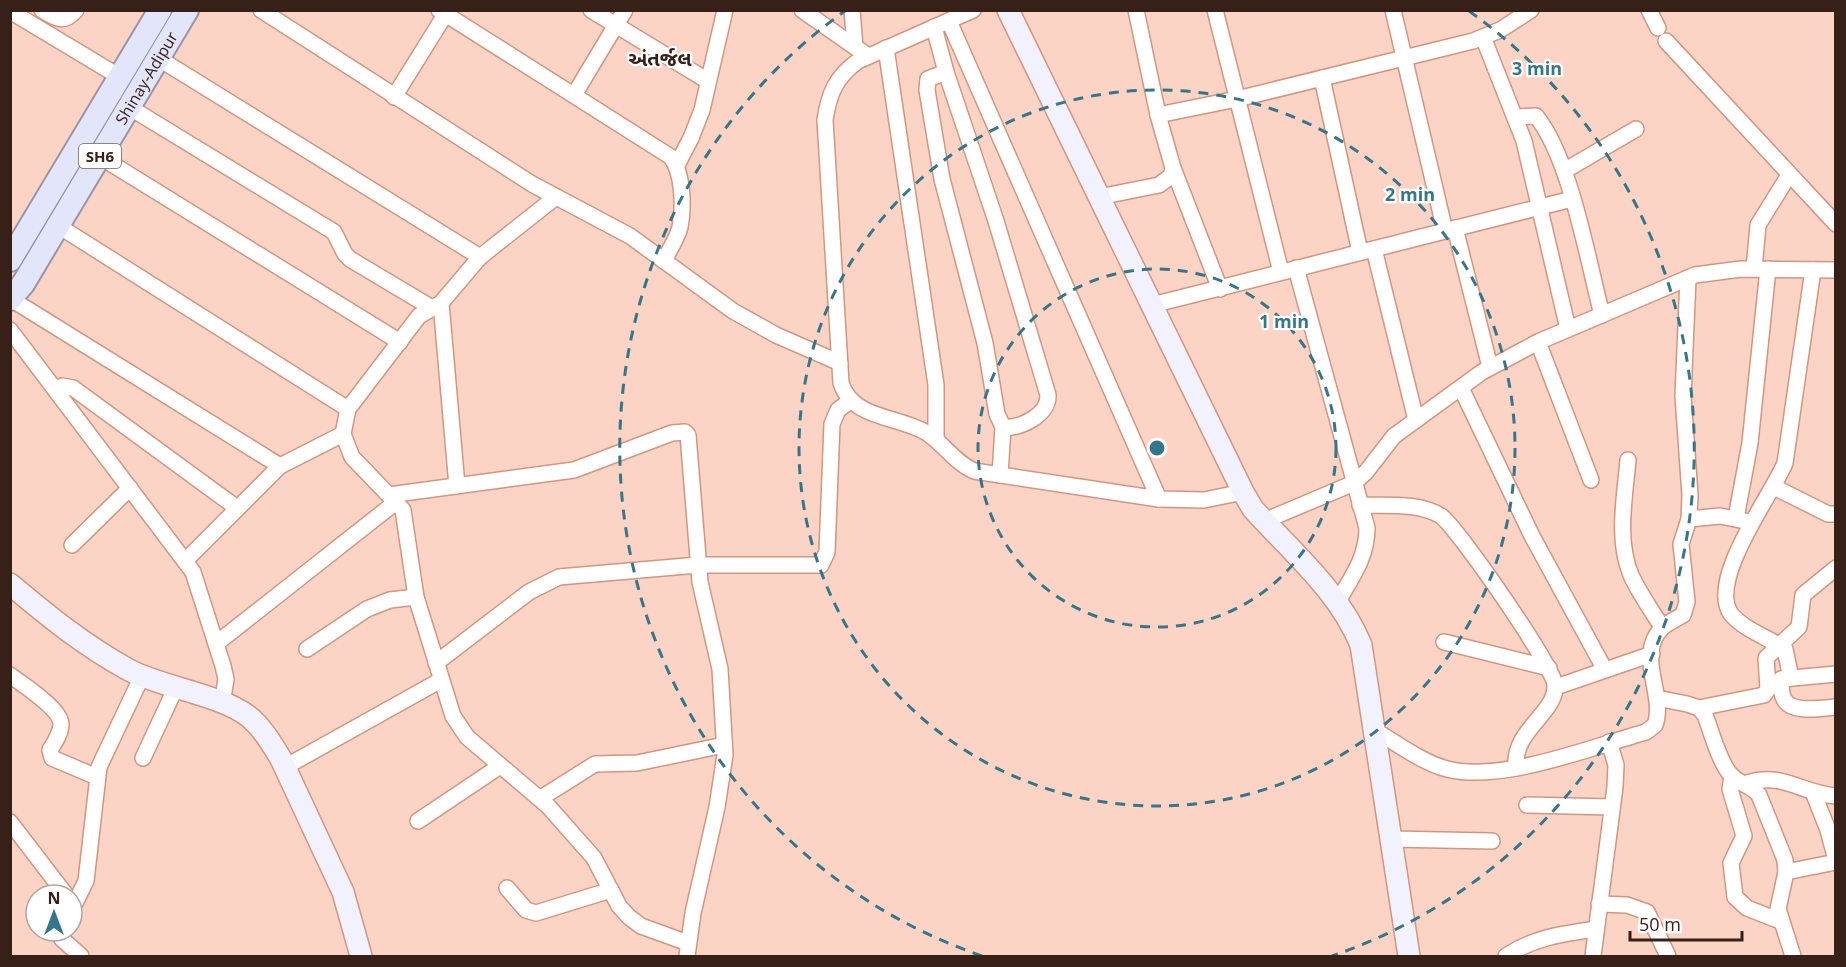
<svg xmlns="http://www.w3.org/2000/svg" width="1846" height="967" viewBox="0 0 1846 967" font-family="'Open Sans','Noto Sans Gujarati',sans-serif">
<rect width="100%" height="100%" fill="#fbd4c6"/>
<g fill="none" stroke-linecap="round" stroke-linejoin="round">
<defs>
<g id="street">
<path d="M42 10C56 19 64 24 76 10"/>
<polyline points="261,10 532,184 630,236 733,311 776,335 840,363"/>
<path d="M439 10 671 157C683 173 684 207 680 227 677 239 669 250 664 261"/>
<polyline points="591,10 708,81"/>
<polyline points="802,10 868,56"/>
<polyline points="852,10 855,47"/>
<path d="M973 10 858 61C836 77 829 93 825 120L841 383C853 420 897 415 927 433 945 445 954 462 974 471L1159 499 1204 500 1243 492"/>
<polyline points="1136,10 1158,115 1237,99 1473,41 1500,30 1531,10"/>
<polyline points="1215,10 1281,272"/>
<polyline points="1393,10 1445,231"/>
<polyline points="1649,10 1658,28"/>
<polyline points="10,11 120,77"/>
<polyline points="949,21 1159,499"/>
<path d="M934 27 946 72 996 221 1048 395C1049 415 1020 429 1003 427"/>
<polyline points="1483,37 1524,141 1568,329"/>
<polyline points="1666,41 1836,224"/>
<polyline points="886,48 936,385 936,439"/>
<polyline points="158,58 480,257"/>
<polyline points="946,72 928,79 927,90 942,179 985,343 997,414 1003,427 1000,475"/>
<polyline points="1322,78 1360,252"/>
<polyline points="574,95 625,10"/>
<polyline points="394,97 448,10"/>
<polyline points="129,107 334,232 345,254 350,259 432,308"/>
<path d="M1516 117 1536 116C1570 157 1588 261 1602 315"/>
<polyline points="99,156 400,342"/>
<polyline points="677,165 691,138 702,110 725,10"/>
<polyline points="1173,168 1220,289"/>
<polyline points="1564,171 1636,129"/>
<polyline points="556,197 480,257 441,303 419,316 348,409 343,434 352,457 403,510 416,597 453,716 467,737 548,806 594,858 619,906 629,917 641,926 688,943"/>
<polyline points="1099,197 1159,185 1171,176 1173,168 1158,115"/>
<polyline points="57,225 348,409"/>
<polyline points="1455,228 1490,367"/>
<polyline points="1374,249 1416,420"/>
<path d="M1296 268 1367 528C1367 557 1352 577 1338 601"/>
<polyline points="1754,269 1758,225 1789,175"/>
<polyline points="11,299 280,466"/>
<polyline points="441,303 457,486"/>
<polyline points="1152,305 1572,199"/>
<polyline points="10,330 193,572 223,666 226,679 222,704"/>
<polyline points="1538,342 1591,480"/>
<polyline points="1461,388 1532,536 1605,670"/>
<polyline points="56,391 62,386 73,388 237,508"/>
<path d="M1628 460C1625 496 1616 540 1631 575 1639 593 1652 611 1662 627"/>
<polyline points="1774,487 1828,514 1836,514"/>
<polyline points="389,495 574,470 672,433 685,432 688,435 700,582 720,669 725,755 717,807 693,913 687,956"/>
<path d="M1360 505C1386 506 1419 502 1441 516 1457 527 1554 667 1555 685 1557 713 1512 730 1516 768"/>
<polyline points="1736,518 1750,443 1768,269"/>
<polyline points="1689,519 1720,516 1745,521"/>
<polyline points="1264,521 1354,483 1366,472 1394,436 1482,372 1538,342 1695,275 1741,269 1836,270"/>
<polyline points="72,545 130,488"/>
<polyline points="185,561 280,466 343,434"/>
<polyline points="1444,642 1549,668"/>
<polyline points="217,643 396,502"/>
<polyline points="307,649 367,609 390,600 416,597"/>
<polyline points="436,663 529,592 559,577 698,565 821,565 827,552 832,424 838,410 850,401"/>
<path d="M10 675C22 684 61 709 61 724 61 733 55 742 50 750L52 758 97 777"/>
<path d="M1791 678 1785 649C1769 638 1743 629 1731 614 1707 580 1772 495 1785 463L1813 270"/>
<path d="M1781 679C1781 685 1781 694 1784 699 1791 714 1822 708 1836 707"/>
<polyline points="1782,679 1836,674"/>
<polyline points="1556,687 1652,654"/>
<path d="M1657 698 1687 704 1699 708 1705 715C1711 731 1720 765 1732 776 1741 785 1751 785 1759 795L1785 860 1786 872 1778 909 1793 956"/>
<polyline points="1699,708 1764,695 1768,689 1766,658 1799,627 1803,595 1836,568"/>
<path d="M1374 730C1397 743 1421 762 1447 769 1502 783 1591 747 1646 732L1655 725C1666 695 1635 655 1662 628 1667 623 1676 619 1683 615L1687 602 1681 544 1689 519 1690 495 1683 396 1688 278"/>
<polyline points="143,758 176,687"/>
<polyline points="285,767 441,680"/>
<polyline points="1732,776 1730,789 1744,836 1731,863 1735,897 1747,908 1780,921"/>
<path d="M1747 783C1785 772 1799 793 1836 796"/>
<polyline points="1813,792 1828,830 1836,860"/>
<polyline points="541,798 595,764 637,763 724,745"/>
<polyline points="1527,805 1612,807"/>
<polyline points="418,821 500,766"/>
<polyline points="10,822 66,895"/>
<polyline points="1390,839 1492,841"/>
<polyline points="1786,872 1836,862"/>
<polyline points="507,888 526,910 536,913 611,890"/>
<polyline points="1599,904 1627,905 1647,912 1668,956"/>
<polyline points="72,909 86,881 99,767 142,676"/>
<polyline points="60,931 62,939 81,956"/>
<path d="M1506 956C1535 937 1562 934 1596 929"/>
<polyline points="1593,956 1615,787 1616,765 1609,742"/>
</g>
<g id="secondary">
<path d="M1008 10 1243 492 1253 509C1292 552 1339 591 1361 645L1409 956"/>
<path d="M10 584C48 616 85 646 129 670 161 687 221 695 248 716 262 727 272 744 281 759L343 892 361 956"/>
</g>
<g id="primary">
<polyline points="10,260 160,10"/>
<path id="s1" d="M10 299 23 284 187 10"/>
</g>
</defs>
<use href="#street" stroke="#d29680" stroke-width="18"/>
<use href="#secondary" stroke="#d29680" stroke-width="24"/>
<use href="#primary" stroke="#9a94a9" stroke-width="26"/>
<use href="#street" stroke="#fff" stroke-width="15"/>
<use href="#secondary" stroke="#f1f2fd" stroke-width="21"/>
<use href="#primary" stroke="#e3e5fa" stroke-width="22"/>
</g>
<g fill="none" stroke="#36768a" stroke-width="3" stroke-dasharray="10 8">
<circle cx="1157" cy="448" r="179"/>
<circle cx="1157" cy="448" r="358"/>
<path d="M982 956A537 537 0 0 1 845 11M1469 11A537 537 0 0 1 1332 956"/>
</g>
<g text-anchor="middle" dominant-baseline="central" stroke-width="4.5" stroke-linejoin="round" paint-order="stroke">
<rect fill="#fff" stroke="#73635d" stroke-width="1.5" x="79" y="144" width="42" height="24" rx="4.5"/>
<g font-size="15" font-weight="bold" fill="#372017">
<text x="100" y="156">SH6</text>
</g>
<g font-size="16" fill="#372017" stroke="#fff">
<text stroke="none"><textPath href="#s1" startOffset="260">Shinay-Adipur</textPath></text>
</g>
<g font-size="20" font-weight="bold" fill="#372017" stroke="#fff">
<text x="660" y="58">અંતર્જલ</text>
</g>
</g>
<circle cx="1157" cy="448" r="9" fill="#36768a" stroke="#fff" stroke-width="3"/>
<g font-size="18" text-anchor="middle" font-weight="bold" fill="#36768a" stroke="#fff" stroke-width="4.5" stroke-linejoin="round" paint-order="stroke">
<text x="1537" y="75">3 min</text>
<text x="1410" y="201">2 min</text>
<text x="1284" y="328">1 min</text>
</g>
<rect width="1846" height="967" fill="none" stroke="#372017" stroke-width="24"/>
<g transform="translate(54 913)"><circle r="28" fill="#ffffff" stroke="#afa6a2" stroke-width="1.5"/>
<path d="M0-4.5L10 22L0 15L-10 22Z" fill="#36768a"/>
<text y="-9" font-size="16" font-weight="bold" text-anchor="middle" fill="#372017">N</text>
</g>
<path d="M1630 931v9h112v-9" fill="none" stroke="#372017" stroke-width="3"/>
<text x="1639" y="931" font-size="18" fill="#372017" stroke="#ffffff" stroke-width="4.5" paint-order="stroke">50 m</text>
</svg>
